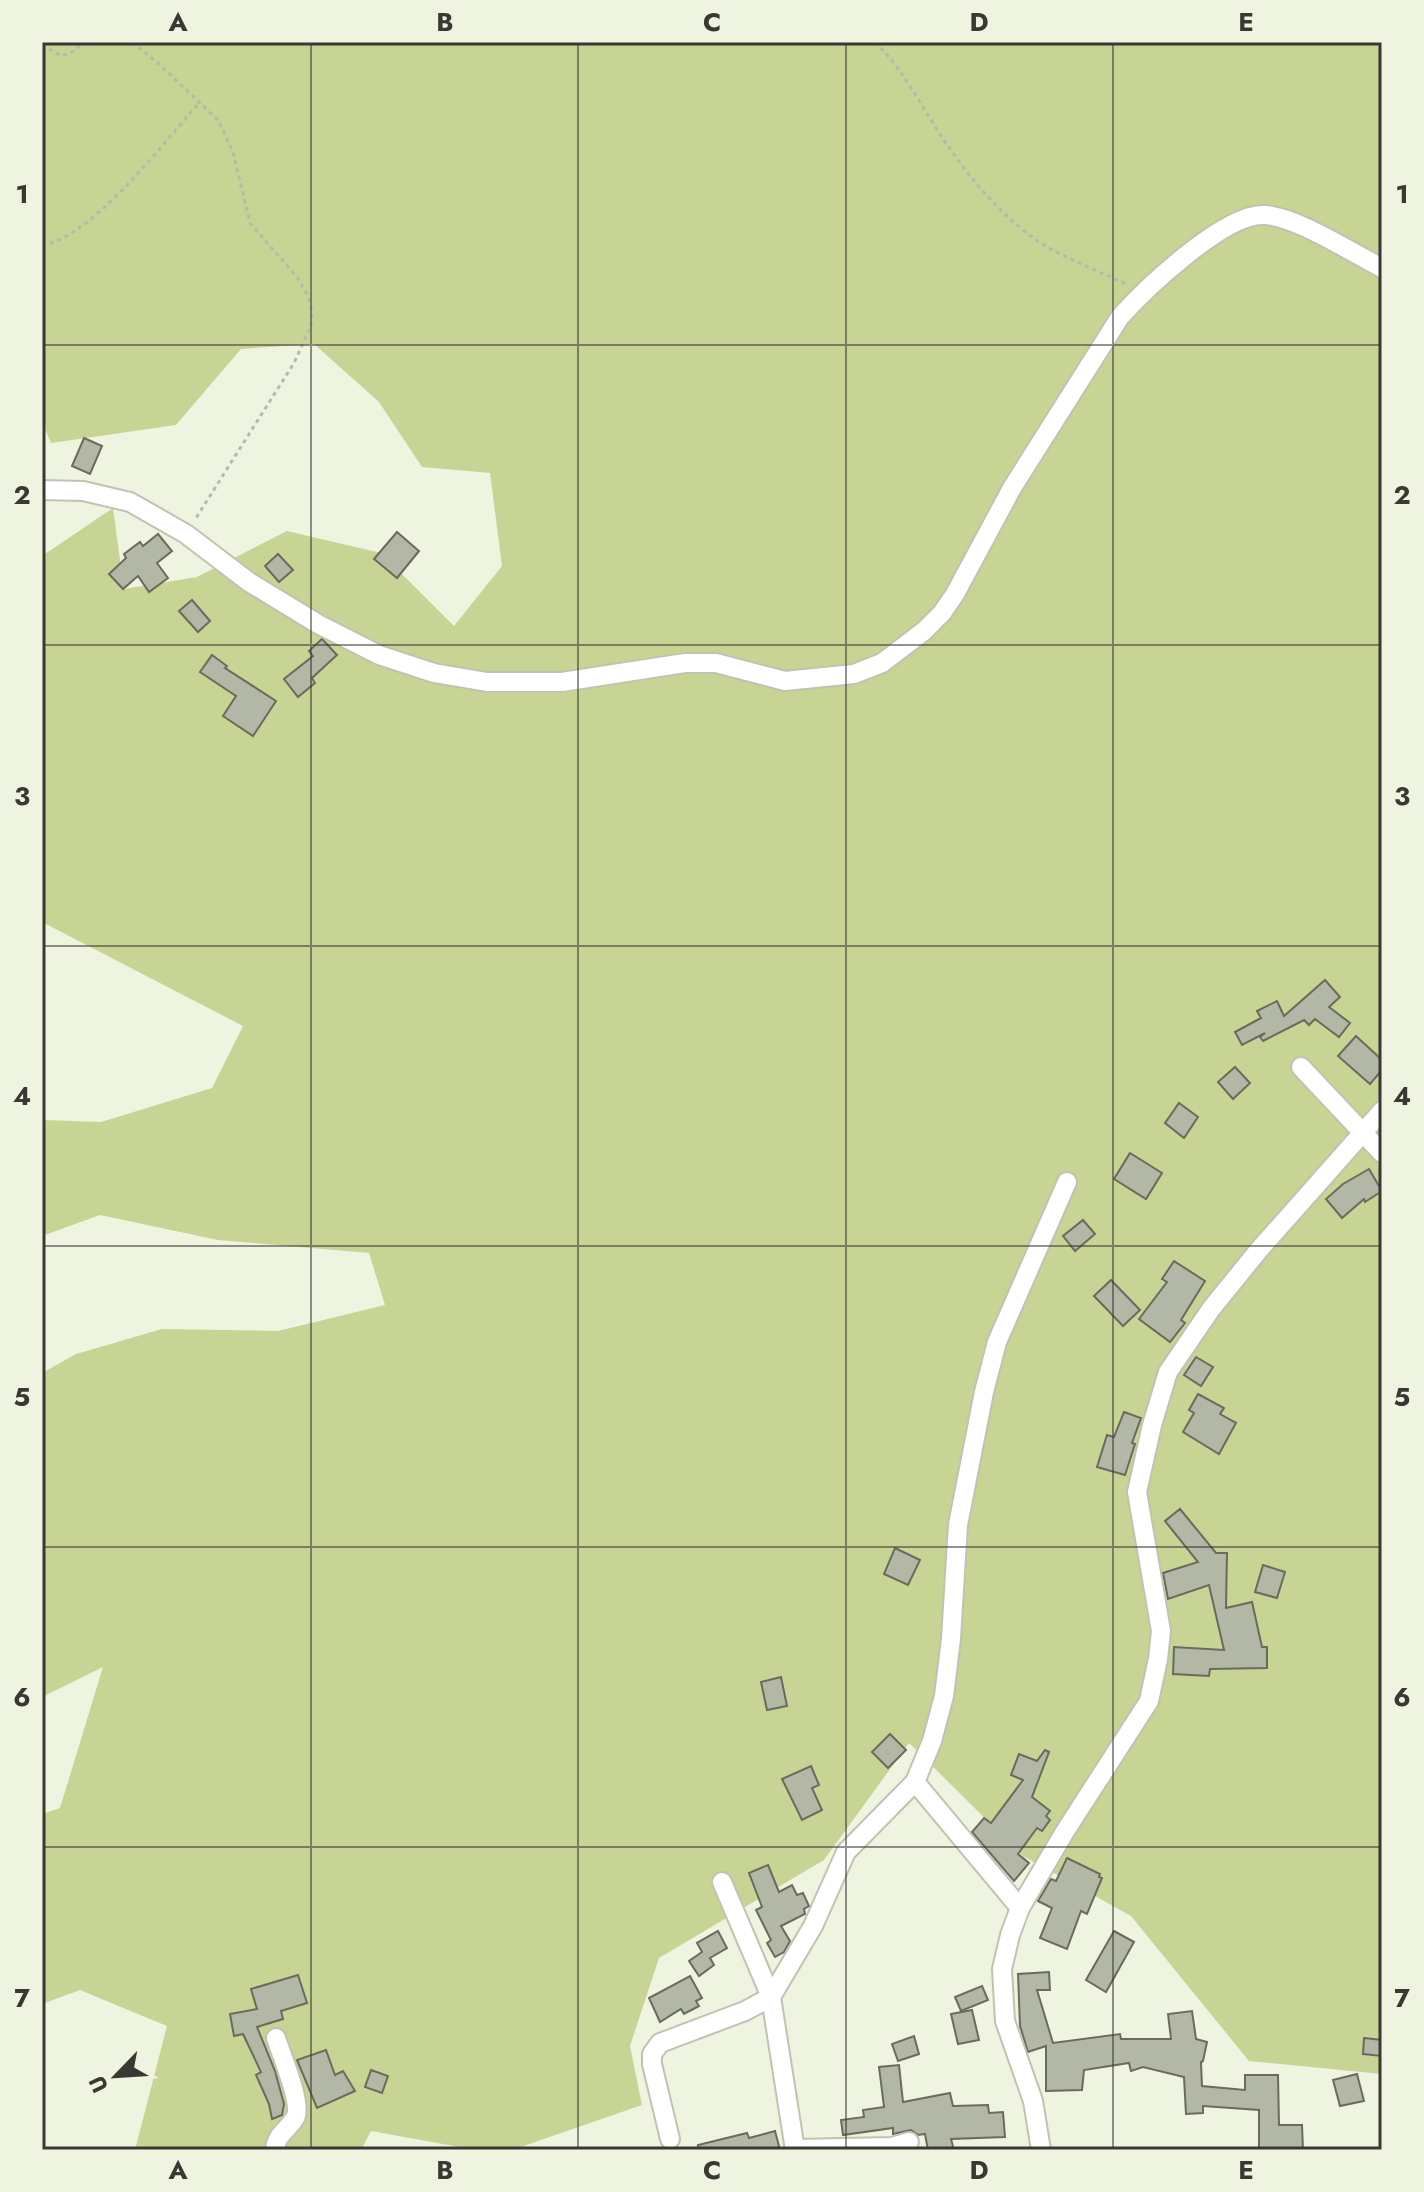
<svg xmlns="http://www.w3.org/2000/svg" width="1424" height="2192" viewBox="0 0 1424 2192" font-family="Jost,sans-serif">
<rect width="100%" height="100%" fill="#eff4e1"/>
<polygon fill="#c7d494" points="42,42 1382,42 1382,2074 1249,2061 1131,1916 1023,1856 909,1743 824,1860 659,1958 630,2046 642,2105 512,2150 476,2150 371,2131 361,2150 135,2150 167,2026 80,1990 42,2004 42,1814 60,1808 103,1667 42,1697 42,1373 76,1354 162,1329 278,1331 385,1305 369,1253 218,1240 100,1215 42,1236 42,1120 101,1122 212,1088 243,1026 42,922 42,556 113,508 124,589 197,577 287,531 381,553 454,626 502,566 490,473 422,467 379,402 314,344 241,349 176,425 51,443 42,422"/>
<g fill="#b3b7a6" stroke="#696c5c" stroke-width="2">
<polygon points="84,438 102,446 90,474 72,466"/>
<polygon points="397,532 419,551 397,578 374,559"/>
<polygon points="158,534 172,551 157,563 168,578 149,592 138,576 123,589 109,574 126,558 124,554 140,542 143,546"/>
<polygon points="278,554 293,570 279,582 265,566"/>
<polygon points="192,600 210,621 198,632 179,611"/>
<polygon points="322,639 337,655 312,678 315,683 298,697 284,679 313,656 309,651"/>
<polygon points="212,655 227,666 225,668 276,701 253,736 223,716 236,696 200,672"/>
<polygon points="1325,980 1340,997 1329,1007 1350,1023 1339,1037 1315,1019 1309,1025 1304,1020 1263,1041 1260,1037 1265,1033 1242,1045 1235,1032 1261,1018 1257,1011 1277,1001 1284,1016"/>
<polygon points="1356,1036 1382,1060 1382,1070 1370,1084 1338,1056"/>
<polygon points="1235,1067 1250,1083 1233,1099 1218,1082"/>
<polygon points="1179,1103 1198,1117 1184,1138 1165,1123"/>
<polygon points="1130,1153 1162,1173 1146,1199 1114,1179"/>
<polygon points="1369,1169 1382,1191 1365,1202 1364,1199 1342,1218 1326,1199 1343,1184"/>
<polygon points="1083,1220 1095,1234 1075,1251 1063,1236"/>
<polygon points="1174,1261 1205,1281 1181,1320 1185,1323 1170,1342 1139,1319 1167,1282 1162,1279"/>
<polygon points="1111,1280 1140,1310 1123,1326 1094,1296"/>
<polygon points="1196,1357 1213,1367 1201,1386 1184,1375"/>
<polygon points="1198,1394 1224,1408 1220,1414 1236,1423 1219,1454 1183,1432 1194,1413 1189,1410"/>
<polygon points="1124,1412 1141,1418 1132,1443 1135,1444 1125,1475 1097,1467 1107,1435 1114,1437"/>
<polygon points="1180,1509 1216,1553 1227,1553 1226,1608 1252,1602 1262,1647 1267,1647 1267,1668 1210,1669 1209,1676 1173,1674 1174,1647 1224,1650 1209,1585 1168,1599 1163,1573 1198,1562 1165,1521"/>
<polygon points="895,1548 920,1560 908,1585 884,1574"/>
<polygon points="1263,1565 1285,1572 1277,1598 1255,1592"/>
<polygon points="781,1677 787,1706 767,1710 761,1682"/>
<polygon points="890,1734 906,1750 888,1768 872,1752"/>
<polygon points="1045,1750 1049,1752 1032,1797 1050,1811 1046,1816 1050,1820 1042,1831 1037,1828 1018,1854 1029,1863 1014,1881 972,1832 984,1818 991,1823 1023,1780 1011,1775 1019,1754 1037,1761"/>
<polygon points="811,1766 819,1785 812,1788 822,1810 802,1820 782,1779"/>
<polygon points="1067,1858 1100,1874 1099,1877 1102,1878 1087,1914 1081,1911 1067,1949 1040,1938 1052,1908 1038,1901 1051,1879 1056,1881"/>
<polygon points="768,1865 779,1892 792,1885 797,1895 803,1893 809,1906 804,1909 805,1914 781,1926 790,1941 784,1952 775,1957 767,1943 771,1940 756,1910 762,1907 749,1873"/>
<polygon points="718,1931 727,1948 710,1958 714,1965 699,1976 689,1961 702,1952 697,1943"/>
<polygon points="1114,1931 1134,1942 1106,1992 1086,1980"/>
<polygon points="1049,1972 1050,1990 1037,1990 1053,2043 1120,2034 1121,2039 1171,2039 1168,2014 1192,2011 1196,2039 1207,2042 1203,2061 1201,2062 1202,2086 1245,2090 1245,2075 1278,2075 1279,2125 1302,2125 1303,2150 1259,2149 1259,2110 1203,2106 1203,2113 1186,2114 1184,2077 1143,2067 1131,2071 1129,2063 1084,2070 1082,2090 1046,2091 1046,2046 1028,2052 1020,2026 1018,1974"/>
<polygon points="298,1975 307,2003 281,2011 283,2019 257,2027 275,2071 284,2104 282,2115 272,2119 269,2104 256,2075 261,2072 243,2034 234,2036 230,2014 257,2009 251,1989"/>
<polygon points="690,1976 702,1998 696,2001 699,2006 684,2014 681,2009 660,2022 649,1998"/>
<polygon points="982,1986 988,2000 961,2011 955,1997"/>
<polygon points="972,2010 979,2040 958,2044 951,2014"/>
<polygon points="914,2036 919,2054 898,2061 892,2044"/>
<polygon points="1364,2038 1382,2040 1382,2056 1363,2054"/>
<polygon points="326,2050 335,2075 343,2071 355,2091 317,2108 297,2060"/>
<polygon points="899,2065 903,2102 950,2093 953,2106 988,2105 989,2113 1003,2112 1005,2137 951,2139 954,2150 928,2150 925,2134 918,2135 911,2130 893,2134 893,2128 843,2135 841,2120 864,2117 863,2110 884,2107 879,2067"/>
<polygon points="371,2070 388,2076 382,2093 365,2087"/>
<polygon points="1357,2074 1364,2101 1340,2106 1333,2080"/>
<polygon points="775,2131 780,2150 698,2150 698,2145 747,2133 749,2138"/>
</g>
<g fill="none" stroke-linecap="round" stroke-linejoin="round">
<defs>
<g id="minor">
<path d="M42 490 83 491 130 502 186 534 249 582 318 624 379 655 434 673 487 682H562L685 663H716L785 681 854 674 882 663 924 631 942 613 955 594 1012 488 1120 317C1146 288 1225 213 1264 215 1296 216 1352 253 1382 268"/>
<polyline points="1301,1067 1382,1153"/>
<polyline points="915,1782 1020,1908"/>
<polyline points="722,1882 771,1997 795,2150"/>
<polyline points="670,2139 652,2064 652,2054 660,2043 745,2011 771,1997 813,1926 846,1852 915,1782 932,1741 944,1696 951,1639 958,1525 984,1392 997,1342 1067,1182"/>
<polyline points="795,2149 892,2147 909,2142"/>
<path d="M275 2150C276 2134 287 2131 295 2118 303 2105 281 2054 276 2038"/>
<polyline points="1041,2150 1033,2101 1005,2021 1002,1969 1010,1935 1020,1908 1064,1833 1149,1701 1158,1659 1161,1631 1137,1492 1152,1425 1168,1372 1211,1309 1258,1251 1382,1111"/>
</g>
</defs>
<use href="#minor" stroke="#bfc3b2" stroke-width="22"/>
<g stroke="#b6baab" stroke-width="3" stroke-dasharray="4 4" stroke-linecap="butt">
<polyline points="132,42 159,64 218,120 233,152 250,223 297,277 308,296 312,311 311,326 294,363 196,518"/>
<path d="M875 42C908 74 926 117 953 153 976 186 1006 219 1039 242 1066 259 1099 271 1128 285"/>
<polyline points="42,45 62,56 76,50 82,42"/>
<path d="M42 245C92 238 165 141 199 103"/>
</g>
<use href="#minor" stroke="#fff" stroke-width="18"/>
</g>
<path fill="none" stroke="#383932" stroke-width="2" stroke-opacity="0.55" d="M311 42V2150M578 42V2150M846 42V2150M1113 42V2150M42 345H1382M42 645H1382M42 946H1382M42 1246H1382M42 1547H1382M42 1847H1382"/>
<rect width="1424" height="2192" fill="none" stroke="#eff4e1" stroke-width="88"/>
<g transform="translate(116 2076) rotate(245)" stroke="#eff4e1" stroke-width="6" paint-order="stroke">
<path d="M0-6L14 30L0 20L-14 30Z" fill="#383932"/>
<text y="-12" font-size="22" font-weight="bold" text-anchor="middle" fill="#383932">U</text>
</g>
<rect x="44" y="44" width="1336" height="2104" fill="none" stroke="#383932" stroke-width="3"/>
<g font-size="26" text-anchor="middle" font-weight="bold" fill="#383932">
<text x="178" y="31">A</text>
<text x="445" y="31">B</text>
<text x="712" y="31">C</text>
<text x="979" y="31">D</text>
<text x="1246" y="31">E</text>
<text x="22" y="203">1</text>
<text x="1402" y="203">1</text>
<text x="22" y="504">2</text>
<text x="1402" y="504">2</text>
<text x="22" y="805">3</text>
<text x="1402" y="805">3</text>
<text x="22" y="1105">4</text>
<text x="1402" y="1105">4</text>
<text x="22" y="1406">5</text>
<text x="1402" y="1406">5</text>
<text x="22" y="1706">6</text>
<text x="1402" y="1706">6</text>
<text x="22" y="2007">7</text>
<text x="1402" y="2007">7</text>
<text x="178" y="2179">A</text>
<text x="445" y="2179">B</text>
<text x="712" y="2179">C</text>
<text x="979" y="2179">D</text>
<text x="1246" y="2179">E</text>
</g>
</svg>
